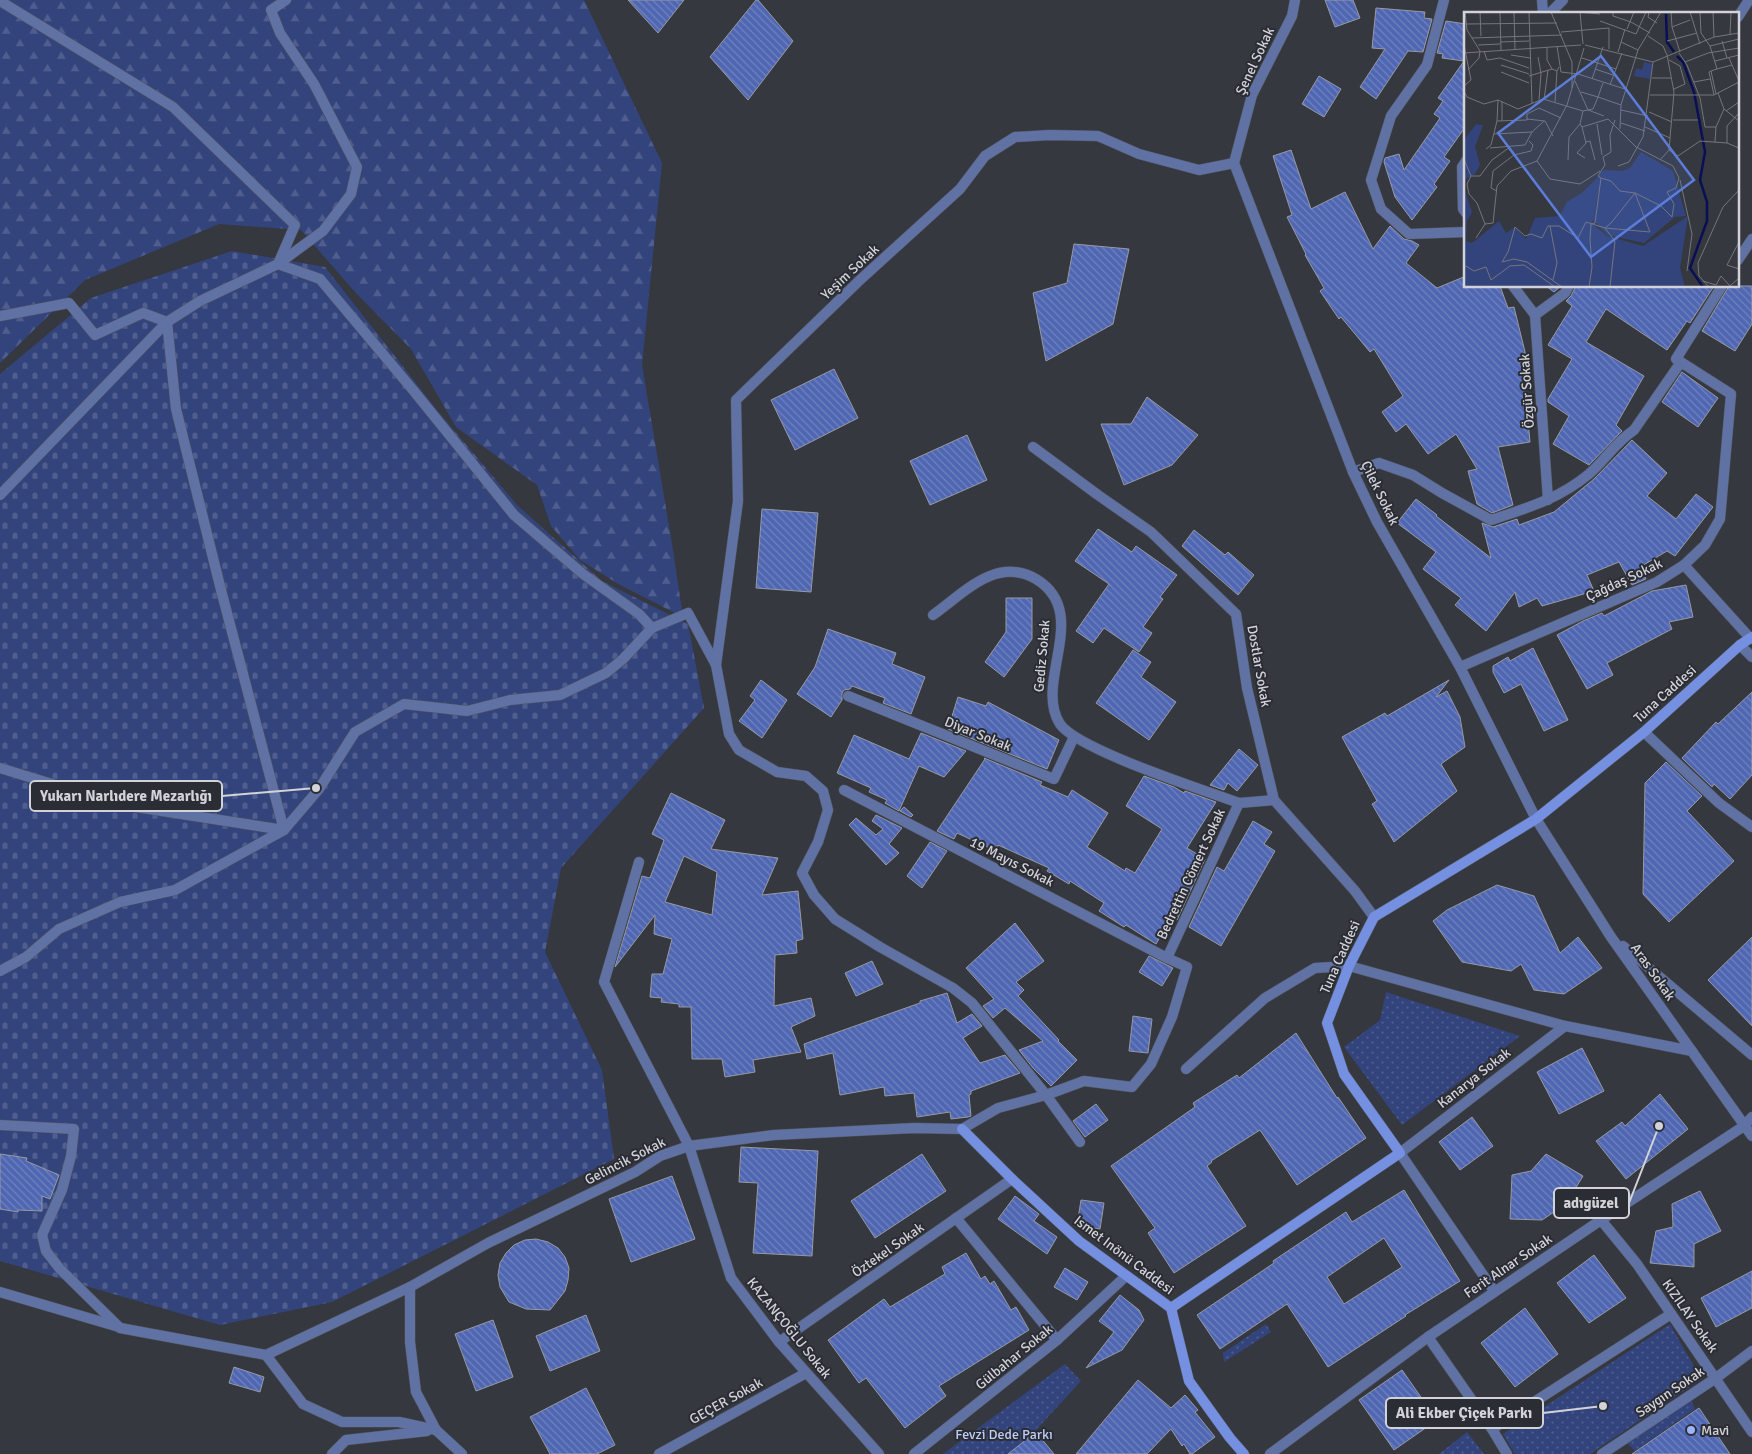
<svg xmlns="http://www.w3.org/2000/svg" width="1752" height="1454" viewBox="0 0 1752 1454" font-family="Signika,sans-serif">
<defs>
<pattern id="green-dots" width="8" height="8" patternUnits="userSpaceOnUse" patternTransform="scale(1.25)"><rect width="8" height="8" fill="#33447d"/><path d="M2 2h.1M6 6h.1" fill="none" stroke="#505e8f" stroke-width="1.8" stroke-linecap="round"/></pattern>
<pattern id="forest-firs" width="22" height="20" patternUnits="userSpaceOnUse" patternTransform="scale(1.25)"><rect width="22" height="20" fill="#33447d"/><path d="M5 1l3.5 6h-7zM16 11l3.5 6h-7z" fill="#505e8f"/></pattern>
<pattern id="cemetery-stones" width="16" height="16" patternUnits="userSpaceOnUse" patternTransform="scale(1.25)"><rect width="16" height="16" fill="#33447d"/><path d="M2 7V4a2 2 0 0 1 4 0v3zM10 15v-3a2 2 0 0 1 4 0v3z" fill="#505e8f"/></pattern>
<pattern id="building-back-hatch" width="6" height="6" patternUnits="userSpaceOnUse" patternTransform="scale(1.25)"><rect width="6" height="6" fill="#4f66b2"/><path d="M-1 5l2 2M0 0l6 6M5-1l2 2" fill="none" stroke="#7082bf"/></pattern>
</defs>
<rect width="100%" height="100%" fill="#35383f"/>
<g fill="url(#green-dots)">
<polygon points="1386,992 1520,1036 1402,1125 1344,1047 1380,1020"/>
<polygon points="1266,1324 1271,1332 1224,1362 1223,1353"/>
<polygon points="1670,1324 1701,1379 1590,1454 1515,1454 1503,1434"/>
<polygon points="1065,1364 1081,1381 1014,1454 943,1454"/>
<polygon points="1691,1400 1695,1409 1635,1451 1627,1443"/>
<polygon points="1467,1432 1484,1454 1439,1454"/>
</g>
<polygon fill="url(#forest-firs)" points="0,0 584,0 662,163 642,365 672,544 683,617 620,585 580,560 551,526 537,485 456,427 411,349 355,292 301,230 219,224 85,280 0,363"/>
<polygon fill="url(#cemetery-stones)" points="232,251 325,267 437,410 517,505 602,581 688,624 704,708 561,868 545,952 602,1070 614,1159 332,1302 220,1325 0,1261 0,374 91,298"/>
<g fill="url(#building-back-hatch)" stroke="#979aa3" fill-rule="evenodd">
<polygon points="628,0 684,0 658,33"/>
<polygon points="756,0 758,0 793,41 748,100 710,57"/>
<polygon points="1325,0 1353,0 1360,18 1335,27"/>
<polygon points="1376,8 1425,12 1424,18 1432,19 1423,52 1408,51 1376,99 1360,87 1385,49 1372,48"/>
<polygon points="1446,21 1466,24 1466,126 1444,157 1450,161 1434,184 1437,187 1412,220 1395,197 1384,162 1385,158 1399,154 1404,170 1440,118 1434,114 1443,101 1438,98 1464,61 1442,58 1443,54 1437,53"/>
<polygon points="1319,76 1341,89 1324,117 1302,104"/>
<polygon points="1291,150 1311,209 1345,192 1373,249 1390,226 1404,239 1412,241 1419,245 1406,263 1437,288 1466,276 1466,286 1500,286 1508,308 1514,307 1526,356 1522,357 1530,442 1498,447 1513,505 1492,513 1477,504 1468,471 1477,469 1456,434 1428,454 1406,424 1396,432 1382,412 1403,396 1374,349 1370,352 1341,317 1339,319 1320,291 1324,288 1305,255 1306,254 1287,217 1292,215 1273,156"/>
<polygon points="1074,244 1129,249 1113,324 1046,361 1033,293 1067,283"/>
<polygon points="1546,286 1561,286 1554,292"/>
<polygon points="1576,286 1714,286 1690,323 1687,321 1667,350 1606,309 1586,342 1644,376 1616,425 1622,431 1589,465 1553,444 1569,416 1548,402 1548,399 1572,359 1548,345 1572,306 1566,301 1571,296"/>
<polygon points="1729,286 1752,286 1752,324 1735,351 1702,331"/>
<polygon points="834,369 858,418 795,450 771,400"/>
<polygon points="1682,372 1718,398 1698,427 1662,402"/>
<polygon points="1147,397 1198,435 1172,465 1124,485 1101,424 1131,424"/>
<polygon points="967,435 987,480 930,505 910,461"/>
<polygon points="1632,440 1667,473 1647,496 1676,519 1696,494 1713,507 1675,556 1667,551 1640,567 1646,579 1632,585 1619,562 1587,575 1594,591 1542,606 1537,598 1519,607 1515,592 1486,631 1455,605 1461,598 1423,569 1436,552 1397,523 1416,499 1437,515 1436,516 1491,558 1482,523 1493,527 1517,519 1519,525 1554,512 1594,479"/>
<polygon points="762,509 818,513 811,592 756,588"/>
<polygon points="1098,529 1132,552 1136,546 1177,575 1160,597 1163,599 1143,627 1152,633 1139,652 1104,628 1093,643 1076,631 1109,584 1075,561"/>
<polygon points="1194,530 1225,555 1228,552 1254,575 1238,595 1182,546"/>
<polygon points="1686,585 1693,617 1669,622 1672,629 1607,663 1613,675 1587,689 1557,635 1583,621 1602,613 1604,616 1652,591"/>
<polygon points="1006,598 1032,598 1032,639 1004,677 985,662 1006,632"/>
<polygon points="828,629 896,653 892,664 925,677 911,714 883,703 885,698 852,686 850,689 844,690 842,693 842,700 831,717 797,694 815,667"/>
<polygon points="1533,648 1568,720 1544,731 1521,684 1504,693 1493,672 1493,666 1508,657 1510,661"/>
<polygon points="1133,650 1151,662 1141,677 1176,702 1149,740 1096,703"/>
<polygon points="761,680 787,700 762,738 739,721 755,700 750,696"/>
<polygon points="1449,680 1436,697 1447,691 1460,717 1465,747 1441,764 1457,791 1394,842 1372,804 1377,801 1342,737 1385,713 1387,716"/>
<polygon points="1752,692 1752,775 1730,799 1714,784 1712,787 1682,758 1716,722 1718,724"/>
<polygon points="958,697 986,706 988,702 1059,740 1047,769 948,729"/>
<polygon points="921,733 966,751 944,777 919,766 899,811 885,803 887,800 869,792 871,788 837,773 854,735 909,759"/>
<polygon points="1239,749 1258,765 1237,791 1228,783 1224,790 1210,785"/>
<polygon points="984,758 1042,782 1040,785 1068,797 1072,790 1108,813 1087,847 1125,871 1126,868 1135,873 1162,829 1126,806 1144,776 1174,787 1184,793 1185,791 1216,802 1187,848 1205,859 1177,920 1172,917 1156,944 1126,925 1124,927 1099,911 1104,903 1070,881 1069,884 1047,871 1049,868 998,845 996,851 957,833 954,839 937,831 985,759"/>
<polygon points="1666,762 1702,796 1687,811 1734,861 1669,922 1643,894 1645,783"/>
<path d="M671 793 725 820 711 849 778 858 762 895 798 891 803 939 796 941 797 953 775 955 774 1006 811 998 815 1016 791 1027 801 1052 753 1060 755 1072 725 1077 722 1059H692L691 1007H679V1004L661 1002 662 998 650 997 652 974H663L672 939 654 934 655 915 615 967 642 876 650 878 664 840 652 834ZM684 856 717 872 712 915 665 902Z"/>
<polygon points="904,807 913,815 911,817 900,811"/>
<polygon points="876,815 902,828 889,844 899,853 886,865 849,825 856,818 876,835 883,829 872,821"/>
<polygon points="1253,821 1272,832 1264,844 1275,851 1221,946 1189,927 1217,867 1224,871"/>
<polygon points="930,842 947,851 922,888 907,876"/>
<polygon points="1497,885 1534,896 1560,953 1578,937 1602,968 1564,994 1534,990 1521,964 1511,971 1462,962 1433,921 1447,910"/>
<polygon points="1015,923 1044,961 1016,982 1024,990 1018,996 1059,1040 1058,1041 1077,1060 1051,1086 1033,1068 1019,1050 1043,1041 1005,1008 993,1018 983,1006 994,999 966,968"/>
<polygon points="1752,937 1752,1026 1708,980"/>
<polygon points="1149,956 1173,968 1162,986 1139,972"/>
<polygon points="872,961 883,984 856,996 845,973"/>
<polygon points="947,993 957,1023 972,1014 982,1026 963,1038 980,1063 1005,1055 1020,1073 971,1091 971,1094 969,1095 971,1116 968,1117 951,1119 950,1112 917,1117 914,1093 885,1096 884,1087 840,1095 833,1053 807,1059 804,1044 920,1003 920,1001"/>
<polygon points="1133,1016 1152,1019 1148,1053 1129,1051"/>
<polygon points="1296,1033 1337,1098 1338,1097 1366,1138 1297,1185 1260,1130 1211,1161 1212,1162 1207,1166 1246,1226 1174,1273 1148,1233 1155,1228 1111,1166 1195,1107 1193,1103 1237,1075 1239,1078"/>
<polygon points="1582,1048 1604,1091 1559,1114 1537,1072"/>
<polygon points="1660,1094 1688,1129 1626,1179 1596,1141 1622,1122 1625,1126"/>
<polygon points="1096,1104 1108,1120 1085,1137 1073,1121"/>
<polygon points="1472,1117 1493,1146 1460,1170 1439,1142"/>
<polygon points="741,1147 818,1151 812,1256 753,1253 758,1183 739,1182"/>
<polygon points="0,1154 27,1158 26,1161 59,1175 50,1199 42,1196 42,1211 18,1210 18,1212 0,1209"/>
<polygon points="922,1154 946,1191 875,1238 851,1201"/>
<polygon points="1546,1154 1583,1176 1566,1204 1542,1220 1510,1219 1512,1175 1531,1171"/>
<polygon points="672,1176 695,1239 631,1262 609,1199"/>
<path d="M1404 1190 1460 1281 1405 1315 1406 1316 1328 1367 1287 1304 1220 1349 1197 1315 1274 1263 1273 1261 1346 1212 1352 1222ZM1384 1238 1402 1267 1344 1304 1327 1277Z"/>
<polygon points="1700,1191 1721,1231 1694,1244 1694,1267 1650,1263 1656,1231 1673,1227 1672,1204"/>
<polygon points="1015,1196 1039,1214 1034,1221 1057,1237 1047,1254 998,1219"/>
<polygon points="1081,1200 1104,1203 1100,1229 1077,1225"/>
<polygon points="536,1239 548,1242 558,1248 565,1257 569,1268 568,1280 565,1291 550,1310 526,1309 509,1302 500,1287 498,1275 500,1263 506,1253 514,1245 525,1240"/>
<polygon points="966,1253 981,1279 985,1276 990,1284 994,1281 1011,1310 1016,1307 1029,1330 939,1386 946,1396 905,1428 866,1378 859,1383 828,1340 884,1299 890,1307 945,1274 942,1267"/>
<polygon points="1594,1255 1626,1298 1589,1323 1557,1283"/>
<polygon points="1065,1268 1088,1282 1077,1300 1054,1287"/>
<polygon points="1752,1271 1752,1308 1716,1327 1701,1298"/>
<polygon points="1120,1295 1139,1310 1144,1320 1122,1350 1086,1368 1114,1332 1099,1321"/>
<polygon points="1525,1308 1558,1354 1515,1387 1481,1343"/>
<polygon points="586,1315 600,1351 550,1371 536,1336"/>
<polygon points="493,1320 513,1377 476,1391 455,1334"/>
<polygon points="234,1367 264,1377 260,1392 229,1383"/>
<polygon points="1402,1370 1437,1420 1394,1450 1359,1400"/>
<polygon points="1138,1380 1171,1408 1185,1395 1198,1410 1195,1412 1215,1437 1192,1454 1190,1454 1184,1444 1182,1446 1171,1429 1147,1454 1076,1454"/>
<polygon points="586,1388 615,1445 597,1454 550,1454 530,1417"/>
<polygon points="1699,1408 1730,1454 1632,1454"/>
<polygon points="1036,1432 1054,1454 1008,1454"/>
</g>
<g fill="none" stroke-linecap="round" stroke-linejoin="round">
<defs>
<g id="street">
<polyline points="1444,0 1427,65 1391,116 1371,180 1381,209 1409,234 1466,232"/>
<polyline points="1542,0 1543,14"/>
<polyline points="0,1 173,107 295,225 278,264 320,279 413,390 514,515 583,574 639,614 652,628 623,659 606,673 560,695 510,700 467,711 404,704 355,732 319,789 284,830 175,890 120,902 59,929 26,957 0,971"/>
<polyline points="1549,14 1563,0"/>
<polyline points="1738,17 1749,0"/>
<polyline points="1466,161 1462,167 1463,209 1466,213"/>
<polyline points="1234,163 1353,472 1377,522 1460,667 1536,819 1611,937 1752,1136"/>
<polyline points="1234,163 1252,95 1292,16 1295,0"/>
<polyline points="1738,260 1752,239"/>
<polyline points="1513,286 1535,315 1548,500"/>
<polyline points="1535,315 1565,293 1569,286"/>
<polyline points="0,316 69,303 95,335 143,313 167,322 200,301 278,264 323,231 351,194 357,167 314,84 280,33 271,10 286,0"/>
<polyline points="1033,447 1098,495 1151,532 1236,614 1247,688 1274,800 1355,891 1374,917"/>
<path d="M1353 472 1379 463 1413 475 1442 493 1491 520C1527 508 1559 499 1589 474 1605 460 1616 442 1634 430L1681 362"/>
<polyline points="0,495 167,322"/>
<polyline points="1684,565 1751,639"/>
<path d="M933 615C964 593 996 556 1036 579 1092 613 1033 682 1060 724 1078 750 1204 790 1239 803"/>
<polyline points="652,628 688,613 716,665 729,734 739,750 777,772 806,776 823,791 828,810 818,842 802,873 814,895 835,919 880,947 953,988 972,1003 1046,1095 1080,1142"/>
<polyline points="1740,645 1752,657"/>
<polyline points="716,665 738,501 736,400 861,279 960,189 985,156 1015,137 1050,135 1098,136 1139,154 1199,170 1234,163"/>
<polyline points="1460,667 1657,582 1684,565 1705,545 1720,519 1731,394 1676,359 1722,286"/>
<polyline points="848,696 1054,779 1074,737"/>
<polyline points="1644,732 1719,803 1752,827"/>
<polyline points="0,768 117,804 284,830 221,590 176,409 167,322"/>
<polyline points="844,790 1167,958"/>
<polyline points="639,862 604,982 689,1146 731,1278 779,1342 879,1454"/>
<polyline points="1623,946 1752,1055"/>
<polyline points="1186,1069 1265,998 1315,968 1349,966 1565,1026 1692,1051"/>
<polyline points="0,1125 74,1129 71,1156 62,1190 42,1235 46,1251 60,1269 120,1328 266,1355 410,1287 488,1243 635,1172 660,1156 689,1146 774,1135 914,1128 962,1129 998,1108 1046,1095 1084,1081 1132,1087 1151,1064 1172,1017 1187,967 1167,958 1239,803 1274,800"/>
<polyline points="956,1218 1057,1340"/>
<polyline points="1601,1220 1637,1264 1752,1432"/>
<polyline points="410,1287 410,1342 416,1392 436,1430 462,1454"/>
<polyline points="1494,1291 1400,1153 1565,1026"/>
<polyline points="0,1292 119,1327"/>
<polyline points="1428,1337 1492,1429 1507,1454"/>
<polyline points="779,1342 1012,1179"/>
<polyline points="266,1355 303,1404 342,1422 399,1422 436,1430"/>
<polyline points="1492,1429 1671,1314"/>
<polyline points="332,1454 346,1440 427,1431"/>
<polyline points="659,1454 806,1373"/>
<polyline points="914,1454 1057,1340 1126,1276"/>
<polyline points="1270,1454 1428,1337 1601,1220 1744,1126 1752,1117"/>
<polyline points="1602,1454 1716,1378 1752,1351"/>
</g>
<g id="secondary">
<polyline points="962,1129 1012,1179 1079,1241 1171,1308 1189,1381 1230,1438 1244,1454"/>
<polyline points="1171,1308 1400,1153 1344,1074 1327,1023 1349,966 1374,917 1536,819 1644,732 1740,645 1752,637"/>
</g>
</defs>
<use href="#street" stroke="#51545b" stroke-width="11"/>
<use href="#secondary" stroke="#51545b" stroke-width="11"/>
<use href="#street" stroke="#6071a4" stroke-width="10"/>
<use href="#secondary" stroke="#7590e0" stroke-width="10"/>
</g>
<circle fill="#9bb4fd" stroke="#2b2d34" stroke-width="2" cx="1691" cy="1430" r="5"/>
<g text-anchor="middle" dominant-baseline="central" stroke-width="4" stroke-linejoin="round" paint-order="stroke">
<g font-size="14" fill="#d2d3d8" stroke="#2b2d34">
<text transform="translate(1255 61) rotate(-65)">Şenel Sokak</text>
<text transform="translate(850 272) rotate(-43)">Yeşim Sokak</text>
<text transform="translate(1527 391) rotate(-94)">Özgür Sokak</text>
<text transform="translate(1380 493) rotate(64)">Çilek Sokak</text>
<text transform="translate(1624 580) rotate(-25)">Çağdaş Sokak</text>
<text transform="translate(1042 656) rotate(-85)">Gediz Sokak</text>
<text transform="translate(1259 666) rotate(80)">Dostlar Sokak</text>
<text transform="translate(1665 694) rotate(-42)">Tuna Caddesi</text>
<text transform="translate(978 734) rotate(22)">Diyar Sokak</text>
<text transform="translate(1012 862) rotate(27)">19 Mayıs Sokak</text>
<text transform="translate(1191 874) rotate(-65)">Bedrettin Cömert Sokak</text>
<text transform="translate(1340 957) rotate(-66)">Tuna Caddesi</text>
<text transform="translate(1653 972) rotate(55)">Aras Sokak</text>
<text transform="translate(1474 1078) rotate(-38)">Kanarya Sokak</text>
<text transform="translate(625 1161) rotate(-27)">Gelincik Sokak</text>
<text transform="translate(888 1250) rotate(-35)">Öztekel Sokak</text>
<text transform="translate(1124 1255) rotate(37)">Ismet Inönü Caddesi</text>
<text transform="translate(1508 1266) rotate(-34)">Ferit Alnar Sokak</text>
<text transform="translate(1690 1316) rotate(55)">KIZILAY Sokak</text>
<text transform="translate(789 1328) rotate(51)">KAZANÇOĞLU Sokak</text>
<text transform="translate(1014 1357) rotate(-39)">Gülbahar Sokak</text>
<text transform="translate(1670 1392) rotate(-34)">Saygın Sokak</text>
<text transform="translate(726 1401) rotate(-29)">GEÇER Sokak</text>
</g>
<g font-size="14" fill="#d2d3d8" stroke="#2b2d34" text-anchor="start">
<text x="1701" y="1430">Mavi</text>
</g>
<g font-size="14" fill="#bdcdf6" stroke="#2b2d34">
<text x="1004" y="1434">Fevzi Dede Parkı</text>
</g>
</g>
<g transform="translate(1464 12)">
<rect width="275" height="275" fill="#35383f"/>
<path d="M180 50 189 52 186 67 170 64 172 56 178 58Z" fill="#33447d"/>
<path d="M12 112 19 113 11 135 16 153 11 162 2 167 0 176 8 200 3 209 2 229 8 231 35 209 42 221 51 215 62 227 71 206 96 204 103 190 119 180 135 164 136 174 128 212 143 224 179 234 224 204 216 256 221 275H0V128Z" fill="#33447d"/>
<path d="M177 140 209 159 222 204 211 205 180 231 144 223 129 208 135 182V163L140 158 159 159 166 156Z" fill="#33447d"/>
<path fill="none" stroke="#0a0f55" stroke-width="2.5" d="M202 2 203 30 210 40M213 44 219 50 230 80 241 140 236 168 243 190V209L226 256 239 275"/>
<path fill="none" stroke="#74767c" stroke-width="1" d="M1 0 3 18 16 39 15 46 4 58M16 0 17 24M36 0 37 38M50 0 51 37M65 0 68 91M87 0 108 50V76M114 0 136 2M116 0 119 32M149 0V4L167 10 186 21M185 0 184 5 193 11M207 0 208 15M226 0 236 32M236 0 237 21 246 34 253 57 247 59 252 82M236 0H267M249 0 250 25M136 9 172 22 182 0M2 12 93 11M163 17 170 0M97 20 145 16V37M266 23 267 1M184 24 199 34 203 43 210 80 205 138 196 148M8 26 98 23M203 29 233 21M258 29 263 46M36 30 65 29M157 30 174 38M0 33 7 68 0 74M14 33 36 32M121 33 189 50 250 25 275 21M93 34 97 60 114 62 164 78M246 34 275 27M83 35V48L88 57M20 39 23 48 36 46 65 56M154 40 161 17M216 40 208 15 226 8M0 41 117 33M215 41 223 53 236 86 241 115H252M47 43 66 46M74 45 77 61 75 88M118 46 152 57M265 46 275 69M205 48 216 54 221 72 210 77M251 49 275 43M221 50 244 41 275 36M37 53 65 62M131 57 149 63M253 57 268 53M247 59 245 60 250 83M37 60 65 71M65 64 88 57 93 59 95 55M188 66H207M128 67 139 35M111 69 124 98 140 104M230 70 246 67M146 73 158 41M0 79 3 85 20 92 34 88M117 80 134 85 139 71M254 81 260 97 275 109M186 83H250L275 70M34 88 54 97 79 87 119 99 129 97 134 85 157 93M80 88 84 58M38 90V109M91 90 93 59M157 98 184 104M262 99 275 90M185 100 208 110M63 107 81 109 89 124M209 108H234M33 109 63 108V102L75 96 97 106M157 111 181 119M116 112 118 115 144 107 172 135 209 154 215 166 212 176 203 180 210 192 208 205 197 194 171 181 156 179 147 169 137 166 131 211 127 212 126 227 128 255 125 275M133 112 138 143M118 115 122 131 113 141 121 146M181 115 206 126M156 117 157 93 174 38 197 0M30 122 68 120M122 130 126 129 131 148M251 130 252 115 260 97M263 131V114L275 101M26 136 61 133 68 120 80 109M22 137 27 133 33 109 34 88M205 138 214 144 236 129 263 131 275 136M0 147 7 164M104 148 105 125 116 112 119 99M73 149 103 93 120 36M73 149 86 167 116 172 136 159M154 154 165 150 179 125 189 50M7 164 3 172 5 182 13 191 21 212M7 164H16L28 148 46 135M137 166 134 164 141 153 139 145 147 140 146 123 151 108M216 168 228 222 223 259M33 179 27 176 29 159 50 143 67 139 69 133 65 129M171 181 186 220 141 216 147 211ZM21 212 29 211 33 174 47 159 73 149M86 214 93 251 89 268M12 226 21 212M275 230 263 253 275 257M0 253 10 259 22 255 27 268 46 254 60 253 91 275M239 269 252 273 257 264 266 274 275 266M98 275 63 250 50 247 38 250 44 240 51 215 61 224 67 222 78 226 84 214H95L114 226 122 210 141 216 151 229 146 275M245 275 235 264 234 251 259 195 275 178"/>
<path fill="#5c7dd8" fill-opacity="0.15" stroke="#5c7dd8" stroke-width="2.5" d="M137 44 230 168 127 245 34 121Z"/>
<rect width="275" height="275" fill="none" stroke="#d2d3d8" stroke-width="2.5"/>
</g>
<path fill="none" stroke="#d2d3d8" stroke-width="2" d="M316 788L222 796M1659 1126L1629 1203M1603 1406L1543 1413"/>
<g fill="#d2d3d8" stroke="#2b2d34" stroke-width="2">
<circle cx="316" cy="788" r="5"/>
<circle cx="1659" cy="1126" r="5"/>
<circle cx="1603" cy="1406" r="5"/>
</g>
<g fill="#2b2d34" stroke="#d2d3d8" stroke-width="2">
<rect x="30" y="781" width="192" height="30" rx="5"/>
<rect x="1554" y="1188" width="75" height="30" rx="5"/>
<rect x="1386" y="1398" width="157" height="30" rx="5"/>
</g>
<g font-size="15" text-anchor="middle" font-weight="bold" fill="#d2d3d8">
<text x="126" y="801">Yukarı Narlıdere Mezarlığı</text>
<text x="1591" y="1208">adıgüzel</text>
<text x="1464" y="1418">Ali Ekber Çiçek Parkı</text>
</g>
</svg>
